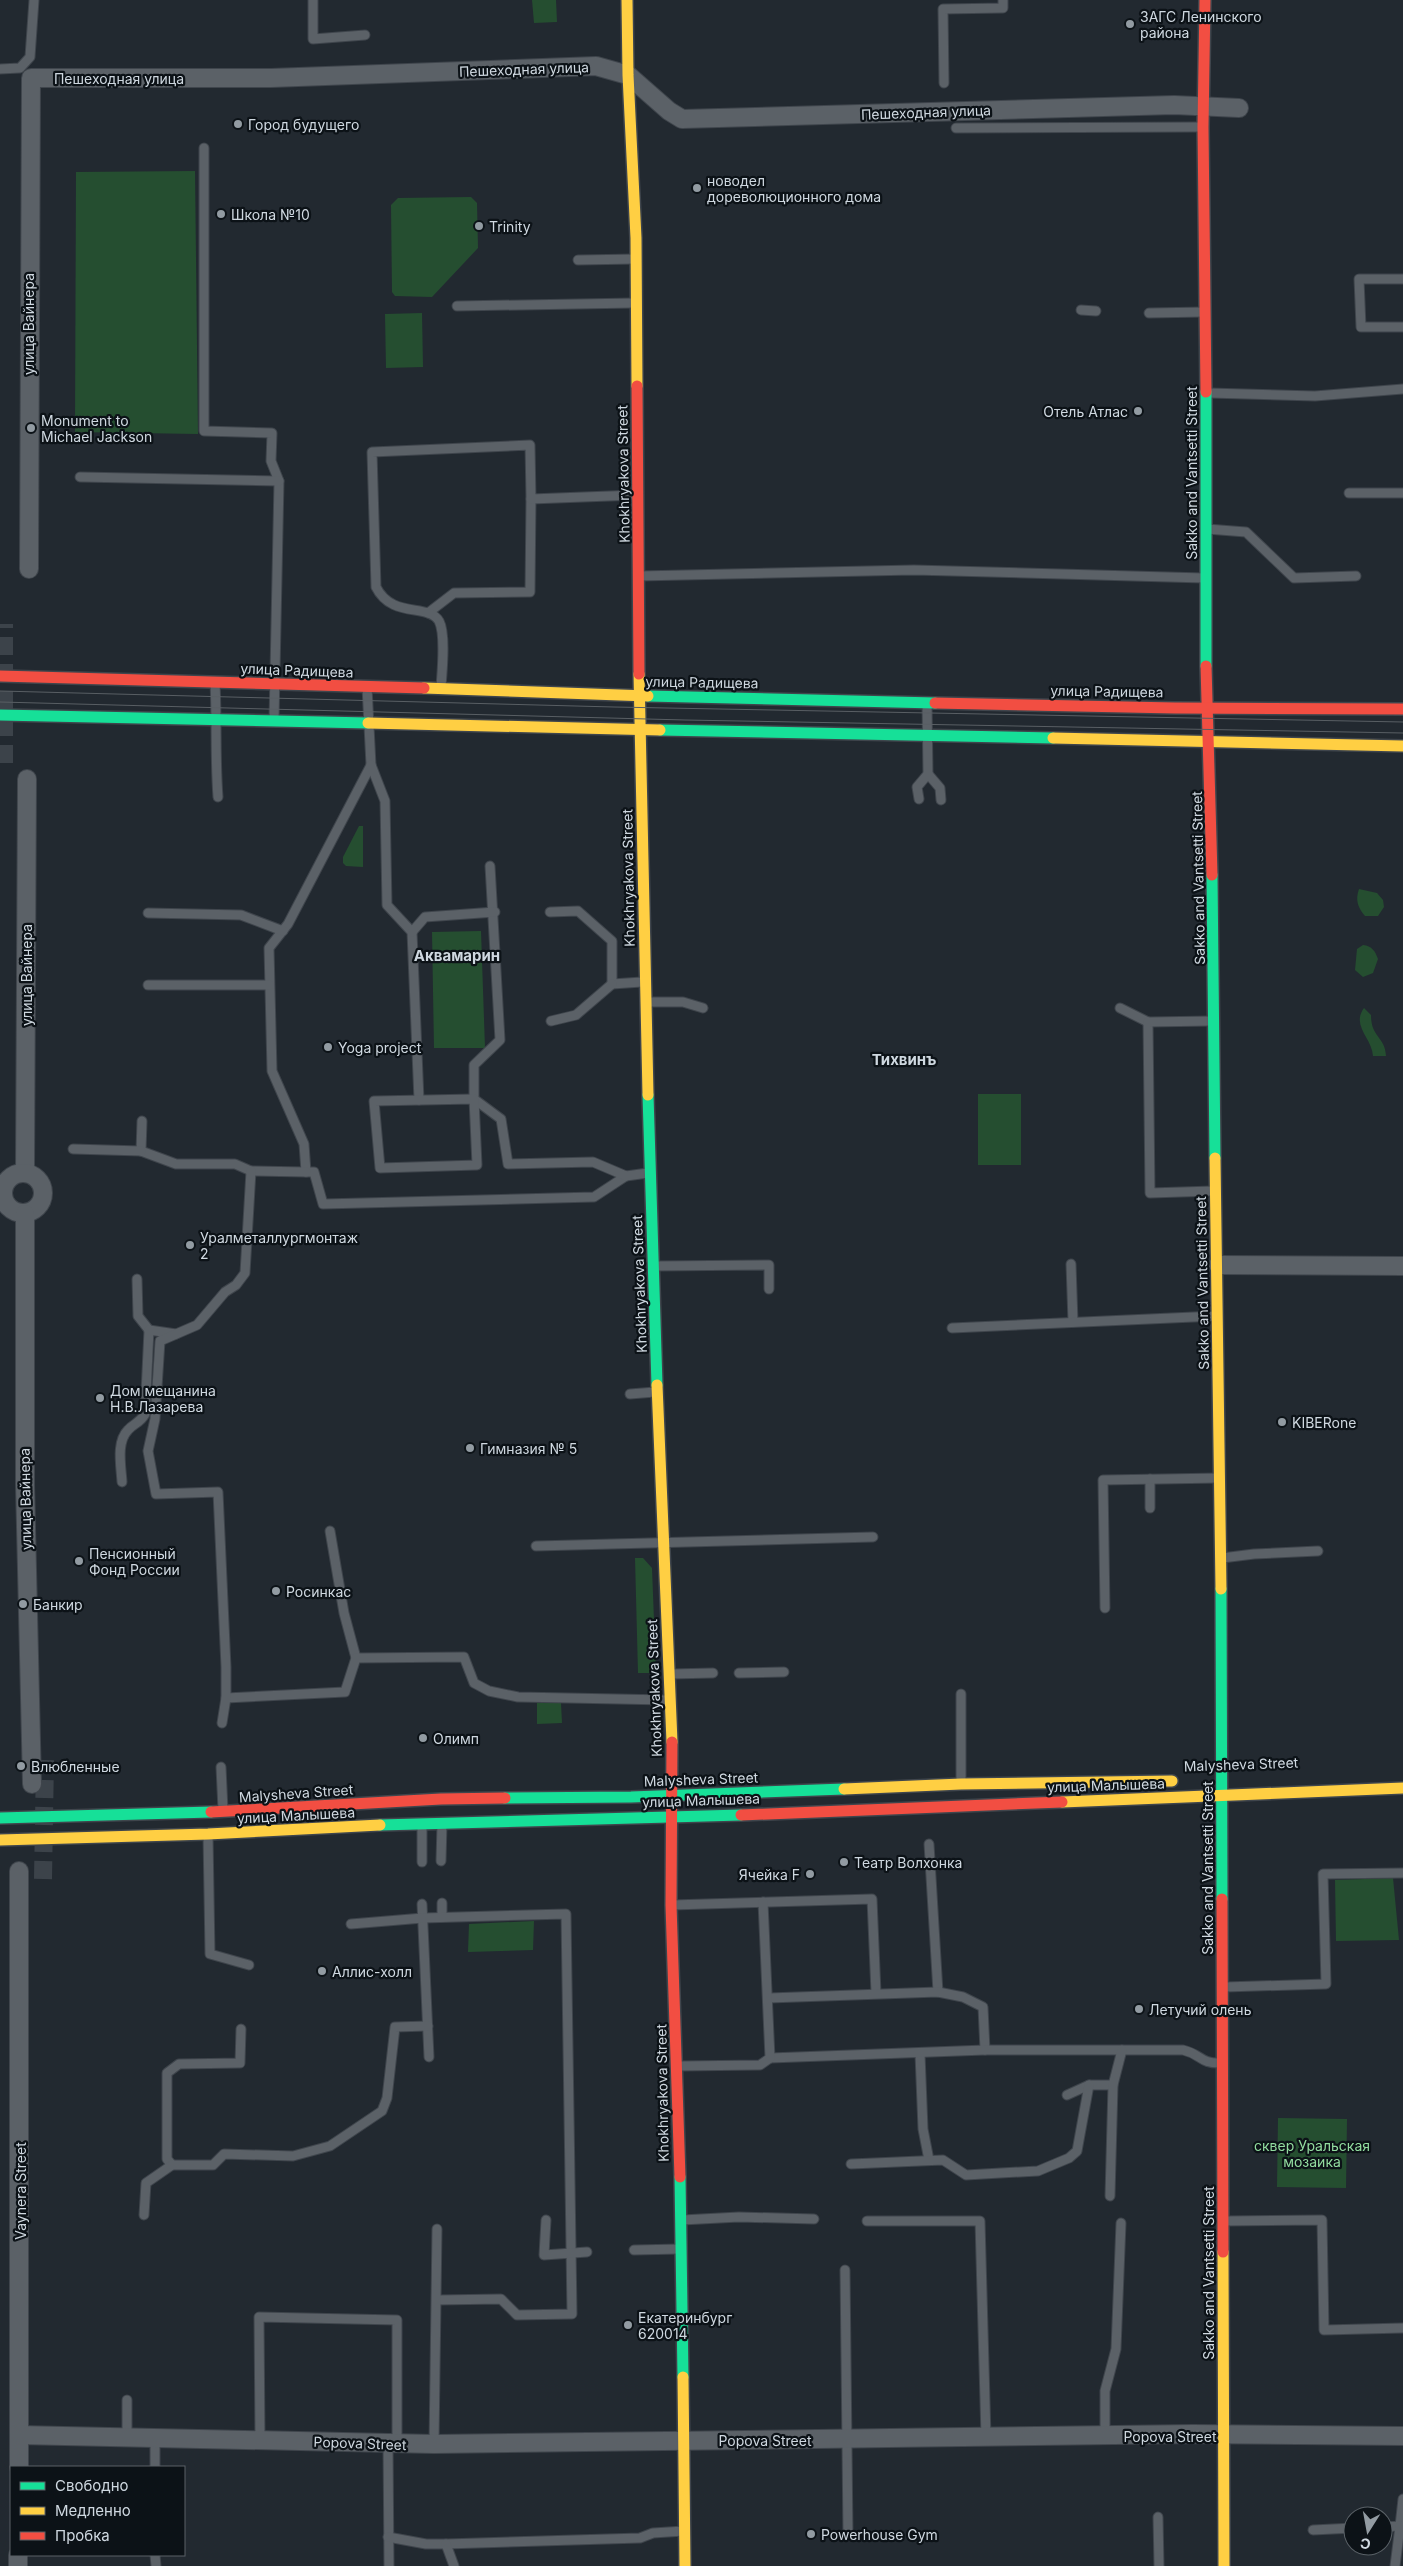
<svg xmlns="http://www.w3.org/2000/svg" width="1403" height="2566" viewBox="0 0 1403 2566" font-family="Inter,sans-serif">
<rect width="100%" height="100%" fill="#222930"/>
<g fill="#254e30">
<polygon points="532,0 556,0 557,22 534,23"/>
<polygon points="195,171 198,434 75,432 76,172"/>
<polygon points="471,197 477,203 478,248 432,297 395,296 392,292 391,205 398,198"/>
<polygon points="422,313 423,367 386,368 385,314"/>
<polygon points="359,826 363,826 363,867 346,866 343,863 343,857"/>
<path d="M1359 889 1377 893 1383 900 1384 907 1378 916H1365C1358 908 1355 900 1359 889Z"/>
<polygon points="481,931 485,1048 434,1048 432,932"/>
<path d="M1363 945C1372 946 1375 951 1378 959L1373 973 1363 977 1355 970 1357 949Z"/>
<path d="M1364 1008 1371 1015C1371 1038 1385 1036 1386 1056H1373C1372 1038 1351 1026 1364 1008Z"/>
<rect x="978" y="1094" width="43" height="71"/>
<polygon points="635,1558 643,1558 652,1568 656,1673 638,1673"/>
<polygon points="537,1703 561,1703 562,1723 537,1724"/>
<polygon points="1393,1878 1399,1940 1336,1941 1335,1880"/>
<polygon points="534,1921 533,1950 468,1952 469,1924"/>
<polygon points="1278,2118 1347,2119 1346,2188 1277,2187"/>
</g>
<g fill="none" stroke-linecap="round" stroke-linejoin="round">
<g stroke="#3c434a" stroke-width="18" stroke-dasharray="18 9" stroke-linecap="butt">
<polyline points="4,763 4,624"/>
<polyline points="43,1879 45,1760"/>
</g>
<defs>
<g id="lane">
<polyline points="313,0 313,39 365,35"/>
<polyline points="0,69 20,68 30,57 34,0"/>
<polyline points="944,83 943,9 1003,8 1003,0"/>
<polyline points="956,128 1200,127"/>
<polyline points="204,148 204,431 272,433 271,461 279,481 274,720"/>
<polyline points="578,260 636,259"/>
<polyline points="1403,279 1359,279 1361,327 1403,327"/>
<polyline points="457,306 634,303"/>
<polyline points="1081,310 1096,311"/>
<polyline points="1149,313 1205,312"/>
<polyline points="1209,393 1315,396 1403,389"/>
<polyline points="80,477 279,481"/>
<polyline points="1349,493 1403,493"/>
<polyline points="1207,529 1246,532 1294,578 1356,576"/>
<polyline points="639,576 914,570 1204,578"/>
<polyline points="428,613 454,593 530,592 531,499"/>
<path d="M215 683C217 721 215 759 218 797"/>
<polyline points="367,687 371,765 288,924 269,948 272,1071 304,1144 306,1172 314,1172 323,1204 594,1197 626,1176"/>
<path d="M441 687C442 672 446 634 439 621 428 603 392 619 376 587L372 452 530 445 531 499 636 495"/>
<polyline points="371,765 385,801 387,905 412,932 419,1100"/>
<polyline points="928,774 940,788 941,800"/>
<polyline points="919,799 917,787 928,774 927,703"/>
<polyline points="490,866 500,1040 474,1065 474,1099 501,1119 508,1164 593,1162 626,1176 648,1173"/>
<polyline points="550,912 578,911 612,941 612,984 642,982"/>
<polyline points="148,913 241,915 283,931"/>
<polyline points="412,932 425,917 495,912"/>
<polyline points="148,985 269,985"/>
<polyline points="646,1002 683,1002 703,1008"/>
<polyline points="1120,1008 1148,1022"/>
<polyline points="551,1021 576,1015 612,984"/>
<polyline points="1212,1021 1148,1022 1150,1193 1213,1191"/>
<polygon points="474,1099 477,1165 380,1168 374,1101"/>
<polyline points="142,1121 141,1151 176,1164 235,1164 251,1171 306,1172"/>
<polyline points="73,1149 141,1151"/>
<polyline points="1071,1264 1073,1322"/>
<polyline points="656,1266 769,1265 769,1289"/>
<polyline points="137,1279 138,1316 149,1330"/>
<polyline points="952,1328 1216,1316"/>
<polyline points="630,1394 655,1392"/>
<polyline points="1150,1479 1150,1508"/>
<path d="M122 1482C121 1466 116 1442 128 1430 134 1423 140 1423 145 1414L149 1330 176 1334"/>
<polyline points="330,1531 344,1613 356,1658"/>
<polyline points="536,1546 873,1537"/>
<polyline points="1222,1558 1254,1554 1318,1551"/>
<polyline points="1105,1608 1103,1480 1220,1478"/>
<polyline points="739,1673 784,1672"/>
<polyline points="671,1674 713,1673"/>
<polyline points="961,1694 961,1781"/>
<polyline points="226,1698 345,1692 356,1658 464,1657 474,1683 489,1691 518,1697 667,1700"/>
<polyline points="222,1723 226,1698 226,1667 218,1492 156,1494 148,1451 155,1419 160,1341 197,1325 225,1292 236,1285 245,1273 251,1171"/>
<polyline points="221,1767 223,1810"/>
<polyline points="422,1825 422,1862"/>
<polyline points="208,1835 210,1954 249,1965"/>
<polyline points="929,1844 938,1992"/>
<polyline points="441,1861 442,1824"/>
<polyline points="442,1903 442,1917"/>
<polyline points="422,1904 429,2057"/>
<polyline points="672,1905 872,1899 876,1993"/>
<polyline points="351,1924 423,1918 566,1914 572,2314 517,2315 501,2299 437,2300"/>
<polyline points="1225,1987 1326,1984 1323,1874 1403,1873"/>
<polyline points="769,1998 938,1992 963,1997 983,2007 985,2050"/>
<polyline points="920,2054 923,2129 929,2160"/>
<path d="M770 2058 985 2050H1183C1201 2054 1200 2064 1221 2063"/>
<polyline points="680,2066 760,2065 770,2058 763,1902"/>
<polyline points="1067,2095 1089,2085 1113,2085"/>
<polyline points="851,2164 943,2160 966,2175 1038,2171 1069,2158 1077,2151 1089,2085"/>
<polyline points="172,2165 167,2159 167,2073 179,2064 240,2063 241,2029"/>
<polyline points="1110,2196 1113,2085 1122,2050"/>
<polyline points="144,2215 146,2183 172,2165 213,2165 224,2154 293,2156 330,2146 382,2111 387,2098 395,2027 428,2026"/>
<polyline points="546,2220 544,2255 587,2252"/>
<polyline points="682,2220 739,2217 814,2219"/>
<polyline points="867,2221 980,2221 986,2437"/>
<polyline points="1224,2221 1322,2220 1324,2330 1403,2328"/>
<polyline points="634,2250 680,2249"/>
<polyline points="845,2270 848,2535"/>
<polyline points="127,2400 127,2437"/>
<polyline points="155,2437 155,2467"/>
<polyline points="1105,2437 1105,2391 1116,2349 1121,2223"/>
<polyline points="260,2439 259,2317 397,2320 397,2444"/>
<polyline points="388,2444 389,2566"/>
<polyline points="434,2444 437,2229"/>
<polyline points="1158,2517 1159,2566"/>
<polyline points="1383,2527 1400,2526 1403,2499"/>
<polyline points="1313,2530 1353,2528"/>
<polyline points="388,2537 426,2544 446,2544 640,2538 653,2533 684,2531"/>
<polyline points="446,2544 454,2566"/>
<polyline points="155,2555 156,2566"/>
<polyline points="1395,2566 1400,2526"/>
</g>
<g id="street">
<polyline points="29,569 31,78 271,78 596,66 628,75 669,111 682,119 1174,105 1239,108"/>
<polyline points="25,1172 27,779"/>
<circle cx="23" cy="1193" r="20"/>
<polyline points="25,1214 25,1484 32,1784"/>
<polyline points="1218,1265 1403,1266"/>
<polyline points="19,2435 434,2444 1193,2434 1403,2436"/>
<polyline points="19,2467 19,1871"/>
<polyline points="18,2566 18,2555"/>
</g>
<g id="fast">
<polyline points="1206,392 1206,666"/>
<polyline points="648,696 935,703"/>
<polyline points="0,715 368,723"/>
<polyline points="660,730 1053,738"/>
<polyline points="1212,875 1215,1158"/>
<polyline points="648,1095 657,1385"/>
<polyline points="1221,1589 1222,1899"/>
<polyline points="505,1798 631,1797 844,1789"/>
<polyline points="0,1818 211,1812"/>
<polyline points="380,1825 741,1815"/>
<polyline points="680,2177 683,2377"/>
</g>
<g id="slow">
<polyline points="627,0 628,75 636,238 637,386"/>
<polyline points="639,674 648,1095"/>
<polyline points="424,688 648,696"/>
<polyline points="368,723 660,730"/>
<polyline points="1053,738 1403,746"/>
<polyline points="1215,1158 1221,1589"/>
<polyline points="657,1385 672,1742"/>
<polyline points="844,1789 961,1784 1172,1781"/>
<polyline points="1062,1802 1403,1788"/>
<polyline points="0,1840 208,1834 380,1825"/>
<polyline points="1223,2252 1224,2566"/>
<polyline points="683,2377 685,2566"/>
</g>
<g id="jam">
<polyline points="1205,0 1203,127 1206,392"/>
<polyline points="637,386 639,674"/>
<polyline points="1206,666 1212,875"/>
<polyline points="0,676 424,688"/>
<polyline points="935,703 1175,708 1403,709"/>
<polyline points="672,1742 671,1905 680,2177"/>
<polyline points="211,1812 441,1799 505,1798"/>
<polyline points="741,1815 1062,1802"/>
<polyline points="1222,1899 1223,2252"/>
</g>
</defs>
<use href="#lane" stroke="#3f454c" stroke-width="11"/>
<use href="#street" stroke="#3f454c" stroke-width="20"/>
<use href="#fast" stroke="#3f454c" stroke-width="14"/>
<use href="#slow" stroke="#3f454c" stroke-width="14"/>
<use href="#jam" stroke="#3f454c" stroke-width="14"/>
<use href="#lane" stroke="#5b6167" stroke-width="9"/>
<use href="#street" stroke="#5b6167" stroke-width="18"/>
<use href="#fast" stroke="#16e098" stroke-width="11"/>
<use href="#slow" stroke="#ffcf43" stroke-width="11"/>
<use href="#jam" stroke="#f24e42" stroke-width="11"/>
<g stroke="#595f64" stroke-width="1">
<polyline points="0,691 614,707 1403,722"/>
<polyline points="0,702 685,720 1403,733"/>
</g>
</g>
<g fill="#929ba2" stroke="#0c1217" stroke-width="2">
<circle cx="1130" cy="24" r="5"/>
<circle cx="238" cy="124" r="5"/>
<circle cx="697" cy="188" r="5"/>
<circle cx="221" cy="214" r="5"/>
<circle cx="479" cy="226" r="5"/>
<circle cx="1138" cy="411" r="5"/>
<circle cx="31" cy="428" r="5"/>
<circle cx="328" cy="1047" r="5"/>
<circle cx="190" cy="1245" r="5"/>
<circle cx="100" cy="1398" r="5"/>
<circle cx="1282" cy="1422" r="5"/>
<circle cx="470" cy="1448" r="5"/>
<circle cx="79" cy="1561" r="5"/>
<circle cx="276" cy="1591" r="5"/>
<circle cx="23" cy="1604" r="5"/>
<circle cx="423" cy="1738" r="5"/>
<circle cx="21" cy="1766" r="5"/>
<circle cx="844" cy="1862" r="5"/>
<circle cx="810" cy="1874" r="5"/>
<circle cx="322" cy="1971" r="5"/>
<circle cx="1139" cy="2009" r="5"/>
<circle cx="628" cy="2325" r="5"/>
<circle cx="811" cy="2534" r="5"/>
</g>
<g text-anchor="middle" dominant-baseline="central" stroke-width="4.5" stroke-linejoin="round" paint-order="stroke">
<g font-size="14" fill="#cfd8e0" stroke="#0c1217" text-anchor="start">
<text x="1140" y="16">ЗАГС Ленинского<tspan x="1140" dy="16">района</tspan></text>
<text x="248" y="124">Город будущего</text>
<text x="707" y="180">новодел<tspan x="707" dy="16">дореволюционного дома</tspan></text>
<text x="231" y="214">Школа №10</text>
<text x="489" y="226">Trinity</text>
<text x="1128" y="411" text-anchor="end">Отель Атлас</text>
<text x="41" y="420">Monument to<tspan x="41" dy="16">Michael Jackson</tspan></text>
<text x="338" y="1047">Yoga projeсt</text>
<text x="200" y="1237">Уралметаллургмонтаж<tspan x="200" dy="16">2</tspan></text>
<text x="110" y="1390">Дом мещанина<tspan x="110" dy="16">Н.В.Лазарева</tspan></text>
<text x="1292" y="1422">KIBERone</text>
<text x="480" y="1448">Гимназия № 5</text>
<text x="89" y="1553">Пенсионный<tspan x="89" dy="16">Фонд России</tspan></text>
<text x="286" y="1591">Росинкас</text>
<text x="33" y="1604">Банкир</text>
<text x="433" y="1738">Олимп</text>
<text x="31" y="1766">Влюбленные</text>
<text x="854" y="1862">Театр Волхонка</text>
<text x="800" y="1874" text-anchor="end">Ячейка F</text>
<text x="332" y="1971">Аллис-холл</text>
<text x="1149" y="2009">Летучий олень</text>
<text x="638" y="2317">Екатеринбург<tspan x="638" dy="16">620014</tspan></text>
<text x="821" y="2534">Powerhouse Gym</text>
</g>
<g font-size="14" fill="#cfd8e0" stroke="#0c1217">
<text transform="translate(524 69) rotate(-2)">Пешеходная улица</text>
<text x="119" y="78">Пешеходная улица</text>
<text transform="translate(926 112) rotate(-2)">Пешеходная улица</text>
<text transform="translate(28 324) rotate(-90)">улица Вайнера</text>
<text transform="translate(1191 473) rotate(-90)">Sakko and Vantsetti Street</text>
<text transform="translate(623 474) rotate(-91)">Khokhryakova Street</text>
<text transform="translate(297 670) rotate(2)">улица Радищева</text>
<text transform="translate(702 682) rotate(1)">улица Радищева</text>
<text transform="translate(1107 691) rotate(1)">улица Радищева</text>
<text transform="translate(628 878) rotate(-91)">Khokhryakova Street</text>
<text transform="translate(1198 878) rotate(-91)">Sakko and Vantsetti Street</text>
<text transform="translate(26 975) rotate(-90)">улица Вайнера</text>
<text transform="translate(1202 1283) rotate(-91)">Sakko and Vantsetti Street</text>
<text transform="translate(639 1284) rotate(-92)">Khokhryakova Street</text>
<text transform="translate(25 1499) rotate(-91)">улица Вайнера</text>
<text transform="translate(654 1688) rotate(-92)">Khokhryakova Street</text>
<text transform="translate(1241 1764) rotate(-2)">Malysheva Street</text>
<text transform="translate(701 1779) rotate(-2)">Malysheva Street</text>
<text transform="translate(1106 1785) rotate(-2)">улица Малышева</text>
<text transform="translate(296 1793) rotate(-4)">Malysheva Street</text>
<text transform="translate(701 1800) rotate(-2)">улица Малышева</text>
<text transform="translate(296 1815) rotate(-3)">улица Малышева</text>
<text transform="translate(1207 1868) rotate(-90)">Sakko and Vantsetti Street</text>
<text transform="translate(662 2093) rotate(-91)">Khokhryakova Street</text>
<text transform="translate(20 2191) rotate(-90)">Vaynera Street</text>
<text transform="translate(1208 2273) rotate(-90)">Sakko and Vantsetti Street</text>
<text x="1170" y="2436">Popova Street</text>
<text x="765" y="2440">Popova Street</text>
<text transform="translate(360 2443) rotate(2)">Popova Street</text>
</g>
<g font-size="14" fill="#92dc9f" stroke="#0c1217">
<text x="1312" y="2145">сквер Уральская<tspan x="1312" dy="16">мозаика</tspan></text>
</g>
<g font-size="15" font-weight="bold" fill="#cfd8e0" stroke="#0c1217">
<text x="457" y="955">Аквамарин</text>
<text x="904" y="1059">Тихвинъ</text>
</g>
</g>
<rect x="10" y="2466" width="175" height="90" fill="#0c1217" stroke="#5a6167"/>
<rect x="20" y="2482" width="25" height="8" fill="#16e098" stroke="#5a6167"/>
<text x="55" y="2491" font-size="15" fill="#cfd8e0">Свободно</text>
<rect x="20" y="2507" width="25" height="8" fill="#ffcf43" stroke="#5a6167"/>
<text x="55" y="2516" font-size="15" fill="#cfd8e0">Медленно</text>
<rect x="20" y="2532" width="25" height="8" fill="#f24e42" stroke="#5a6167"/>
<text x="55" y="2541" font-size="15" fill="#cfd8e0">Пробка</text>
<g transform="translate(1368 2531) rotate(191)"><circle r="24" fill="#0c1217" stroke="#5a6167"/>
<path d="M0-4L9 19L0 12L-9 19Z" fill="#929ba2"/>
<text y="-8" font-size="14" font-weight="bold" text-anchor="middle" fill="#cfd8e0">С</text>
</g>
</svg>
